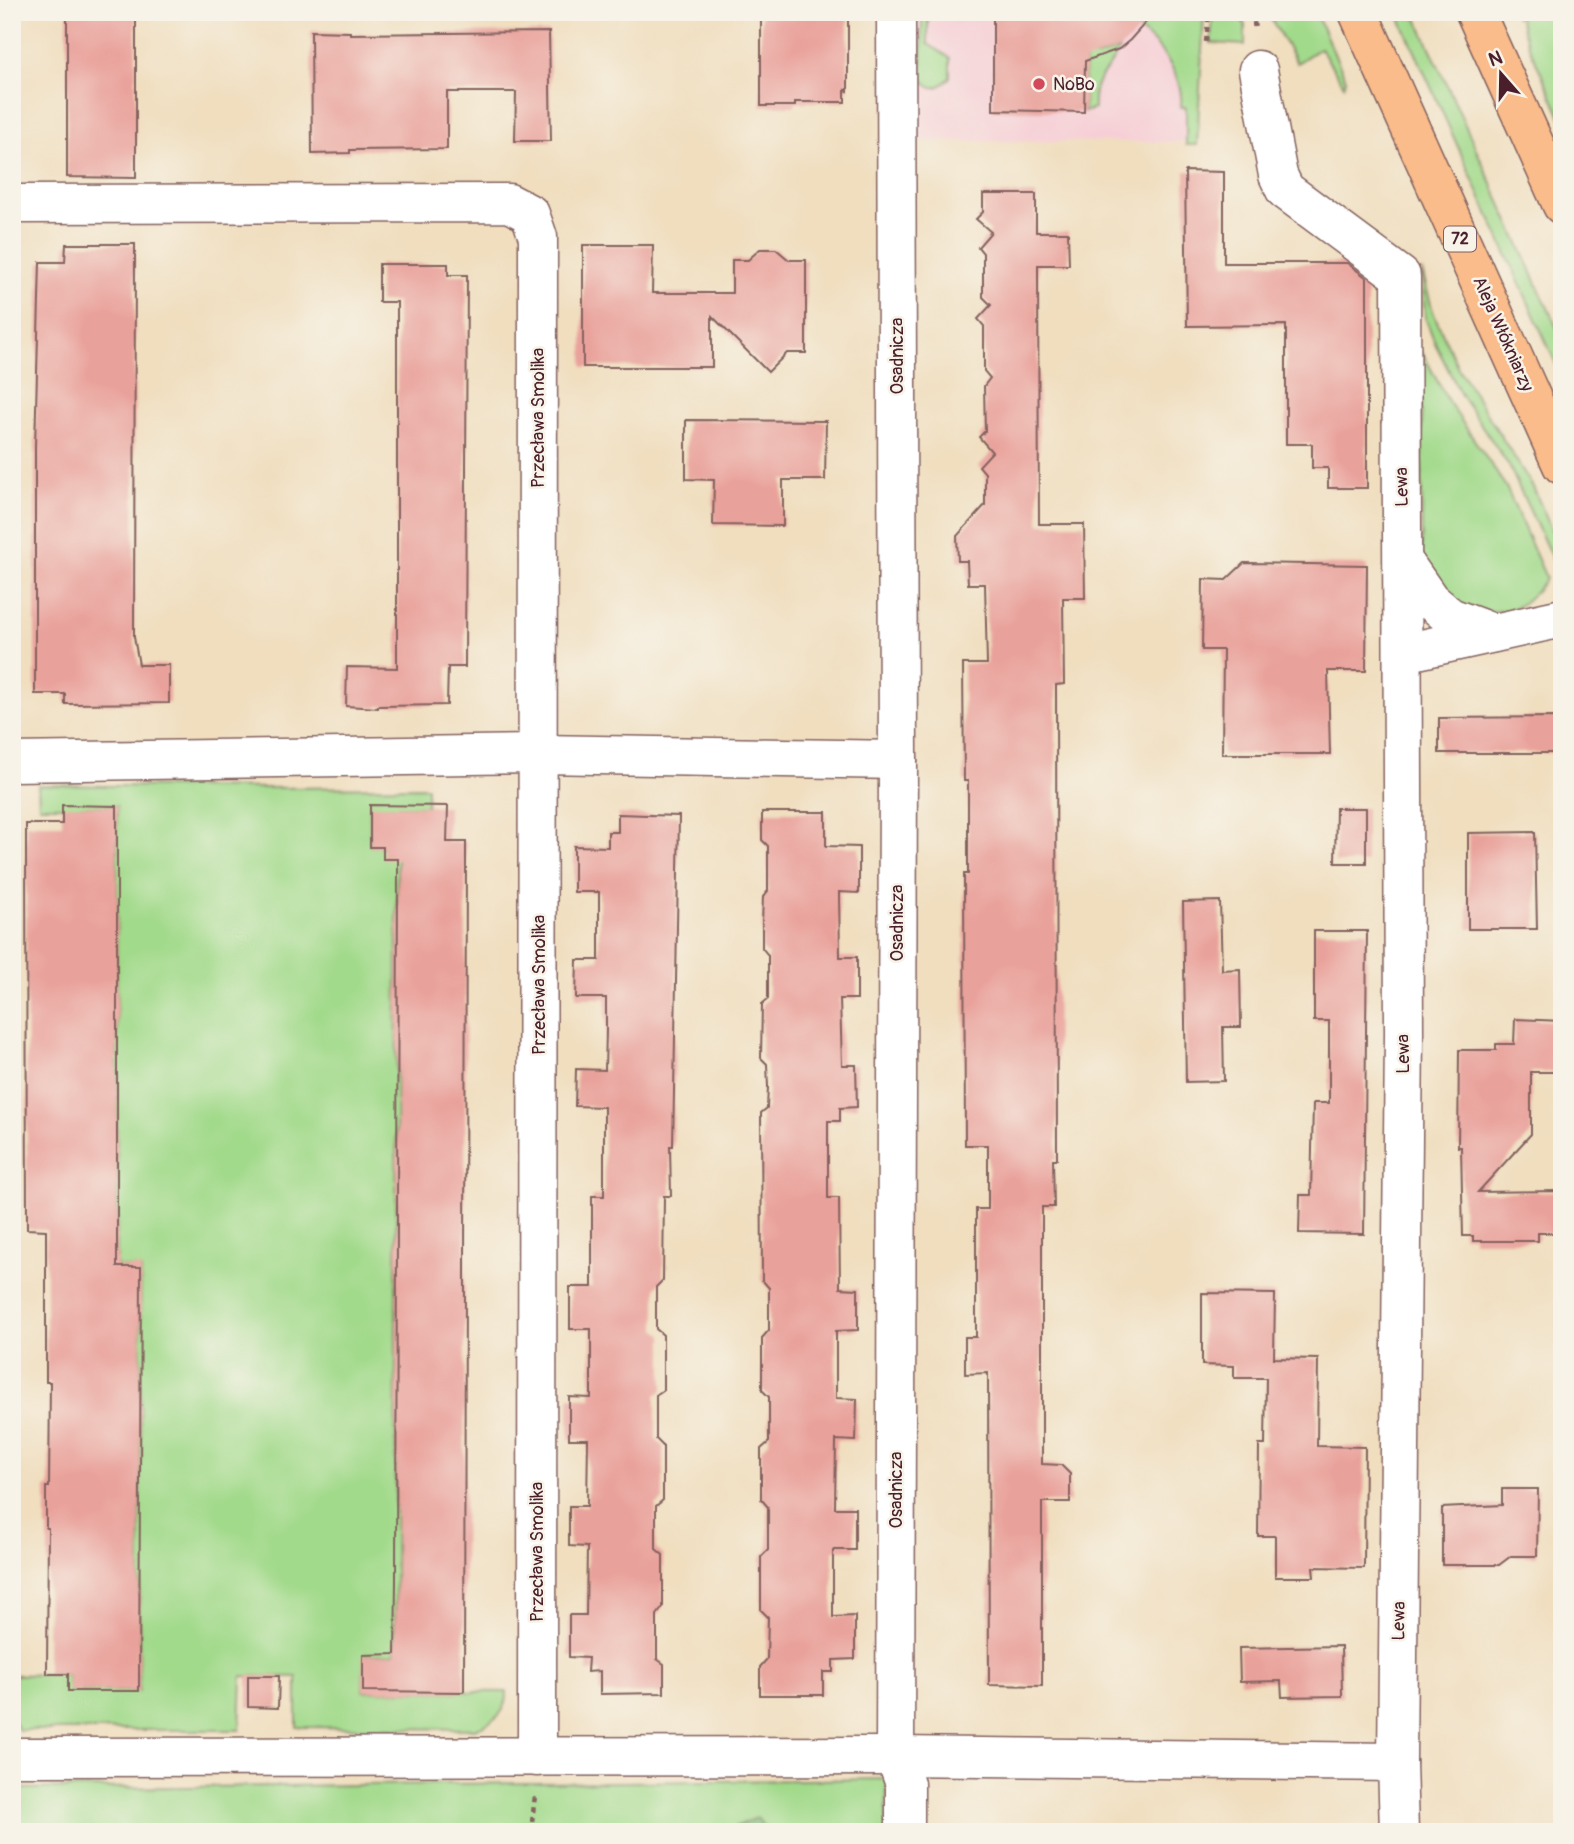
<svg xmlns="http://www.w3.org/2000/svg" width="1574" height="1844" viewBox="0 0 1574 1844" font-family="Pangolin,sans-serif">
<rect width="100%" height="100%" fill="#f7f3e8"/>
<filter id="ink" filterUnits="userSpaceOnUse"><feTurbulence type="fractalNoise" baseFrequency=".0143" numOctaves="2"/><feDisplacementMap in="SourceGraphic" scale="14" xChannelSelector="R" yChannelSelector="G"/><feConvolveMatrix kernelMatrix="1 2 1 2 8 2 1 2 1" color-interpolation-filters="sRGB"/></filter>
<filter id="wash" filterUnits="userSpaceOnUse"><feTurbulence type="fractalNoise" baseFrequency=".00686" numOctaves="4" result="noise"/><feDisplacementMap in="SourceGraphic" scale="28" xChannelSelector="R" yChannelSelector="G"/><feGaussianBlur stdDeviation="1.57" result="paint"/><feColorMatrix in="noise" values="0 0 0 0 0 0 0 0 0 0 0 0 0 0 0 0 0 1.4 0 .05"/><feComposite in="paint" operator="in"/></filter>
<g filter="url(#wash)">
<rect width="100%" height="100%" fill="#f0debf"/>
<polygon fill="#f6cfd6" points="915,12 1205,12 1198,142 914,141"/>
<g fill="#a2da8b" stroke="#767c5b" stroke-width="2">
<path d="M922 12H928V44L950 58V77C940 89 930 92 922 78Z"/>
<path d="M1147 12H1204L1197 145H1186V107H1181C1184 78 1162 46 1139 30L1146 20Z"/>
<polygon points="1213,12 1237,12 1245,25 1245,45 1211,43"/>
<polygon points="1267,12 1315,12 1346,79 1344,85 1320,48 1297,63"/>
<polygon points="1397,12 1414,12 1562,339 1562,377"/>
<polygon points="1515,12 1562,12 1562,119 1527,42 1519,17 1516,17"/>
<path d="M1119 49C1108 75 1092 75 1094 109L1084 112 1085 57H1098Z"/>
<polygon points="1422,271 1433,312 1458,368 1533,487 1555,538 1552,558 1509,466 1461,395 1436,345 1425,317"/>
<path d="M1422 352 1448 401 1506 487 1546 578C1519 617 1501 614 1458 607L1422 565Z"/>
<path d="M38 785 264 788 427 787V806H370V846L383 847 397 859 395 1654 364 1655 363 1691 507 1692C508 1714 492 1722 475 1729L297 1727V1677L242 1676 240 1730H19L12 1719V1675L68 1674 69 1691H139L141 1268 117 1267V806H39Z"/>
<polygon points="887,1779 886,1832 12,1832 12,1789"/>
</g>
<polygon fill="#81ba77" stroke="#666c51" stroke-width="2" points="757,1818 768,1832 722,1832"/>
<g id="blocks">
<g fill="#e9a29b">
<polygon points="67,12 136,12 136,178 67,177"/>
<polygon points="761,12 848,12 848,91 845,90 845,102 795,102 795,106 761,106"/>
<polygon points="993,12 1155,12 1130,40 1119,49 1085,61 1084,112 993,110"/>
<polygon points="311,31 350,32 350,34 549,32 551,141 515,141 516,92 447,92 447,149 350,150 350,153 312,154"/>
<polygon points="1185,171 1224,172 1224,263 1347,263 1367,278 1367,488 1328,488 1328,468 1312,468 1312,444 1286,444 1286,325 1187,326"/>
<polygon points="983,194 1036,194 1036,232 1068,232 1069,265 1038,265 1039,524 1084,524 1085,598 1063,598 1064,684 1056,685 1057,1159 1053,1159 1054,1207 1042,1207 1042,1464 1061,1465 1070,1474 1070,1502 1042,1502 1042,1686 989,1685 988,1373 965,1374 965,1337 976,1337 976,1209 988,1209 988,1145 965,1145 964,874 968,874 968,781 964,781 963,664 987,664 985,584 968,584 967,561 958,561 957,536 985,505 985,473 979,466 992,452 979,437 985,431 984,386 990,378 984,371 984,326 978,319 991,305 983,297 983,253 978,247 991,232 976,219 983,212"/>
<polygon points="66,244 135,244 134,637 139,665 169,665 169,703 65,704 65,694 35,694 35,446 40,262 65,262"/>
<polygon points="583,245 653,245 652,293 732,293 732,260 748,260 760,249 776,249 789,260 806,260 806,353 787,353 768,372 712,316 712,367 583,367"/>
<polygon points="379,264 448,264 448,275 467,275 465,667 448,667 447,705 378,706 378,708 346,706 347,667 397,668 397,302 379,302"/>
<polygon points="686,420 826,421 825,480 783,480 783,526 713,525 714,480 686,479"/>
<polygon points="1244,563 1367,565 1366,671 1328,671 1330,754 1222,754 1223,650 1202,650 1203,579 1226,580"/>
<polygon points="1562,717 1562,753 1439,753 1439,718"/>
<polygon points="62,805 117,806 117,1267 141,1267 139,1691 68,1691 68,1674 47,1674 48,1528 46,1528 46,1487 49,1487 50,1382 46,1382 46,1230 27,1229 26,844 26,824 62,824"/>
<polygon points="370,805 448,806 447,842 466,842 464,1692 363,1691 363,1655 395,1654 396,1581 398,859 383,859 383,847 370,847"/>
<polygon points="1336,808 1366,808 1366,863 1335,863"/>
<polygon points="762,812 826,812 826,846 859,847 859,893 839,892 840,957 857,957 857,999 840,999 842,1065 856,1065 857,1107 840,1108 840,1121 828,1121 828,1198 839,1198 840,1288 858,1289 858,1330 836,1331 836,1398 857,1399 856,1441 836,1440 835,1508 855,1508 855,1550 833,1550 833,1617 855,1616 855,1659 833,1660 833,1672 823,1672 823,1695 760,1695 760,1667 767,1659 768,1617 761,1610 761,1557 768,1550 768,1507 761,1499 761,1449 769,1442 769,1397 762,1390 762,1338 769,1330 769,1288 762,1280 761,1113 767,1108 768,1087 767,1064 761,1058 762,1004 768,999 768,955 762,948 762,923 763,897 768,891 768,846 762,840"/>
<polygon points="618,814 679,816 673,1146 670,1146 671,1196 664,1196 663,1280 656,1287 656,1329 663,1335 663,1390 656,1395 656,1439 663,1446 663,1500 656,1506 656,1549 663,1555 663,1607 657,1615 657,1659 664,1664 664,1693 600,1694 600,1671 587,1672 588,1658 569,1657 569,1615 586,1615 587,1547 569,1546 569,1506 587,1506 588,1439 569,1439 569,1397 591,1398 591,1329 570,1329 570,1287 592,1287 592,1196 604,1196 604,1107 575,1106 576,1069 605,1070 606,1030 606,998 576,998 577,960 599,960 599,892 574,892 574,846 608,847 608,832 618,832"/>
<polygon points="1535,832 1537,929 1468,929 1468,833"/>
<polygon points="1220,901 1222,970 1240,969 1241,1027 1223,1027 1224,1081 1186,1082 1183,902"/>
<polygon points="1314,931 1367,931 1364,1234 1299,1233 1300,1195 1311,1195 1313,1103 1329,1103 1329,1021 1314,1021"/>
<polygon points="1515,1019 1562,1021 1562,1072 1531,1072 1531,1134 1478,1192 1562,1191 1562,1233 1538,1233 1538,1241 1473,1241 1473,1236 1463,1236 1461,1147 1458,1147 1459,1050 1496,1050 1496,1044 1514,1044"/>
<polygon points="1202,1293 1275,1294 1274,1358 1318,1359 1317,1446 1365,1447 1364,1568 1313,1567 1314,1577 1275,1577 1275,1536 1258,1536 1259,1445 1265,1445 1266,1378 1234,1378 1234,1366 1202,1365"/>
<polygon points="1502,1489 1538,1489 1537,1556 1511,1556 1499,1565 1442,1565 1442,1508 1502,1505"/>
<polygon points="1341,1646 1342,1696 1282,1697 1281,1681 1240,1682 1239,1648"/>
<polygon points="248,1676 279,1676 278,1708 248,1707"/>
</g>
</g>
</g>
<g filter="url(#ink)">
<use href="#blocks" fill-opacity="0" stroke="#84625f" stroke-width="2"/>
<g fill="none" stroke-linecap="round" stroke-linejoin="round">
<defs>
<g id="minor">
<polyline points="896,12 898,760 895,1756 905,1784 905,1832"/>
<polyline points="1258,70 1278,175 1285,190 1401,276 1404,1033 1397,1762 1399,1832"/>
<polyline points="12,204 509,203 530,214 538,237 537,1757"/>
<polyline points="1403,561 1430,600 1450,617 1493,633"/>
<polyline points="1404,653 1562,618"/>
<polyline points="12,762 539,754 898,760"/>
<polyline points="12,1757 895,1756 1397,1762"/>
</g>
<g id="major">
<polyline points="1358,12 1562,465"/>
<polyline points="1475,12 1562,205"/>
</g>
</defs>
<use href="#minor" stroke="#84625f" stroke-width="41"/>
<use href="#major" stroke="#84625f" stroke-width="41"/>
<g stroke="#84625f" stroke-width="4.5" stroke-dasharray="5 5" stroke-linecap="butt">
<polyline points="1253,12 1255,31"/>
<polyline points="1206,42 1209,12"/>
<polyline points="531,1832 535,1795"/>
</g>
<use href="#minor" stroke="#fff" stroke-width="38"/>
<use href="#major" stroke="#f9bc8a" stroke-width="38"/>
</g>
</g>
<circle fill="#d1495b" stroke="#f7f3e8" stroke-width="2.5" cx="1039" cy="84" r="7"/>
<g text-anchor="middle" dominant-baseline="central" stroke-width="5" stroke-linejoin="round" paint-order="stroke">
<rect fill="#f7f3e8" stroke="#7e5f64" stroke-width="2" x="1444" y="226.5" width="32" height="25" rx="5"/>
<g font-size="16" font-weight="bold" fill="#4a1f2b">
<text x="1460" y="239">72</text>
</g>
<g font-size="18" fill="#4a1f2b" stroke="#f7f3e8" text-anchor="start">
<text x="1053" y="84">NoBo</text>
</g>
<g font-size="18" fill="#4a1f2b" stroke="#f7f3e8">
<text transform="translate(1503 334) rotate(66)">Aleja Włókniarzy</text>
<text transform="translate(897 356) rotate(-90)">Osadnicza</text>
<text transform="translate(538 418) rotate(-90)">Przecława Smolika</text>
<text transform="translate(1402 487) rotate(-91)">Lewa</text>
<text transform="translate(897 923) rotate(-90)">Osadnicza</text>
<text transform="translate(539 985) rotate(-90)">Przecława Smolika</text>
<text transform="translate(1403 1054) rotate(-90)">Lewa</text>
<text transform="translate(896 1490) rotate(-90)">Osadnicza</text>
<text transform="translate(537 1552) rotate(-90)">Przecława Smolika</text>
<text transform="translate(1399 1621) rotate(-89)">Lewa</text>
</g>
</g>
<rect width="1574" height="1844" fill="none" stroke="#f7f3e8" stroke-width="42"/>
<g transform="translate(1501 74) rotate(340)" stroke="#f7f3e8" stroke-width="5" paint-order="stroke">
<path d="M0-5L12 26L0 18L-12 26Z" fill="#4a1f2b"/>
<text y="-10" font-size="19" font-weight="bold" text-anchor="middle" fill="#4a1f2b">N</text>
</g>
</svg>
